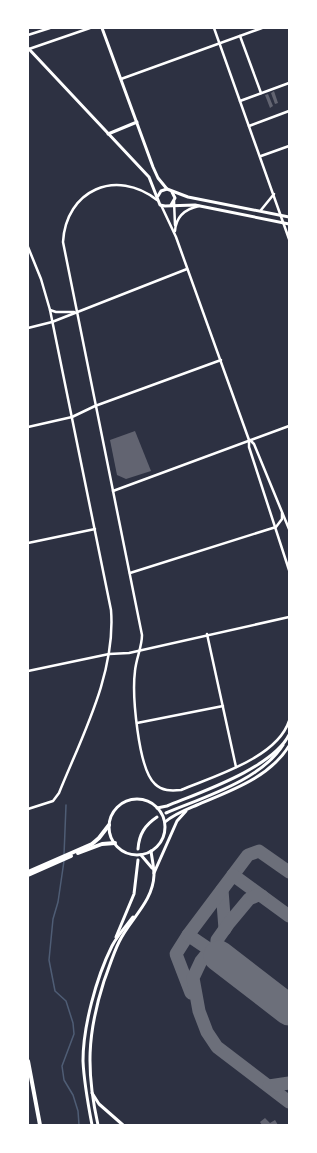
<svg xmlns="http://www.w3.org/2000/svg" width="317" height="1153" viewBox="0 0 317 1153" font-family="Barlow,sans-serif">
<rect width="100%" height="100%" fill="#2d3142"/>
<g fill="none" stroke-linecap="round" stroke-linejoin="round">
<g stroke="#4f5d75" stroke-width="1.5">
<polyline points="64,855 66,805"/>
<polyline points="64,861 58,902 53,919 49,960 55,991 66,1001 73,1023 74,1034 62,1066 64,1080 73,1095 78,1111 79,1125"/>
</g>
<g stroke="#6c6f7a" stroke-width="13">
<polyline points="233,875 248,855 259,851 289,872"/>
<polyline points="222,890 225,929"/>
<polyline points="188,935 176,954 191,993"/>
<polyline points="219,956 210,955 205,956 201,961 193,978 199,1011 207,1032 217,1047 289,1102"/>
<polyline points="219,956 188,935 233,875 289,916"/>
<polyline points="219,956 216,952 217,940 229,923 249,899 258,895 262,896"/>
<polyline points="269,1086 289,1083"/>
</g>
<polyline stroke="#6c6f7a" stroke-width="31" points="219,956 289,1010"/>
</g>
<g fill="#626471">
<polygon points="274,91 278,103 275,104 271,93"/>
<polygon points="268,94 273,106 270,108 265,95"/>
<polygon points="135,431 151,471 126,479 117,475 110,440"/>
<polygon points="265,1118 270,1123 275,1120 278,1125 262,1125 260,1122"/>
</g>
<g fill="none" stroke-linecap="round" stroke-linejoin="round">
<g stroke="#fff" stroke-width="2.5">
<polyline points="214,28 289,239"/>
<polyline points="28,35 50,28"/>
<polyline points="240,36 261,93"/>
<polyline points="29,49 90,28"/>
<polyline points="121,79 262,28"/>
<polyline points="240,101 289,83"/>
<polyline points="249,126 289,111"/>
<polyline points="261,156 289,146"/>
<path d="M157 200C116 168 66 190 63 242L142 635C142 647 136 659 135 671 132 694 138 769 155 784 162 791 171 791 181 790 214 776 277 758 289 721"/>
<polyline points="174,201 175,225"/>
<polyline points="161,205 176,237 249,440 249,447 289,570"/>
<polyline points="261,210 274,194"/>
<path d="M175 231C176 216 185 209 199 206"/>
<path d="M28 247 41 279 50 310 111 610C116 673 82 736 59 793L53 801 28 809"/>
<polyline points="50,310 56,312 74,312"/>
<polyline points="28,328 52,322 187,269"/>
<polyline points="28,427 72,417 95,406 221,360"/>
<polyline points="250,440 254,444 289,529"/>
<polyline points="113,491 289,426"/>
<polyline points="28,543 95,529"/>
<polyline points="130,573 276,527 282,519 282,513"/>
<polyline points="207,634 236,767"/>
<polyline points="28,671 109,654 129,653 289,617"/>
<polyline points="137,723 223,706"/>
</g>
<g stroke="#fff" stroke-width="3">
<circle cx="137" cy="827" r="28"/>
<path d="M157 808 167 806C201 792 272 768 289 735"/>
<path d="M166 813C204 797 261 780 283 745"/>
<path d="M165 822C174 814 185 810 197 805 230 791 269 778 289 746"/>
<path d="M138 849C139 834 145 825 157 817"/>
<polyline points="141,855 152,868"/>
<polyline points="154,873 177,821 186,811"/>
<polyline points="116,937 134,894 138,860"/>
<polyline points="92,1093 99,1104 123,1125"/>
<path d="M92 1125C88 1104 84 1083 83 1061 83 1027 96 978 112 946 117 936 126 926 133 917"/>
<path d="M98 1125C86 1071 87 1034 104 981 109 968 113 954 119 942 130 919 153 902 154 875 154 867 152 859 151 851"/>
</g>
<g stroke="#fff" stroke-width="3">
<polyline points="102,28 153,167 158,178 167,189"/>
<polyline points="28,48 149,177 160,205 165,206 195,205 289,224"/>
<polyline points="108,134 137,122"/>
<polyline points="158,196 161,191 167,189 188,197 289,217"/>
<polyline points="171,205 175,198 172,192"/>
</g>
<g stroke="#fff" stroke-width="4">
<polyline points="78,853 102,844 115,843"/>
<polyline points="28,872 92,844 99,838 109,825"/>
<polyline points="28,875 71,856"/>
<polyline points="28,1061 40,1125"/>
</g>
</g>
<rect width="317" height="1153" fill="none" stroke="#ffffff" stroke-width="58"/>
</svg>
